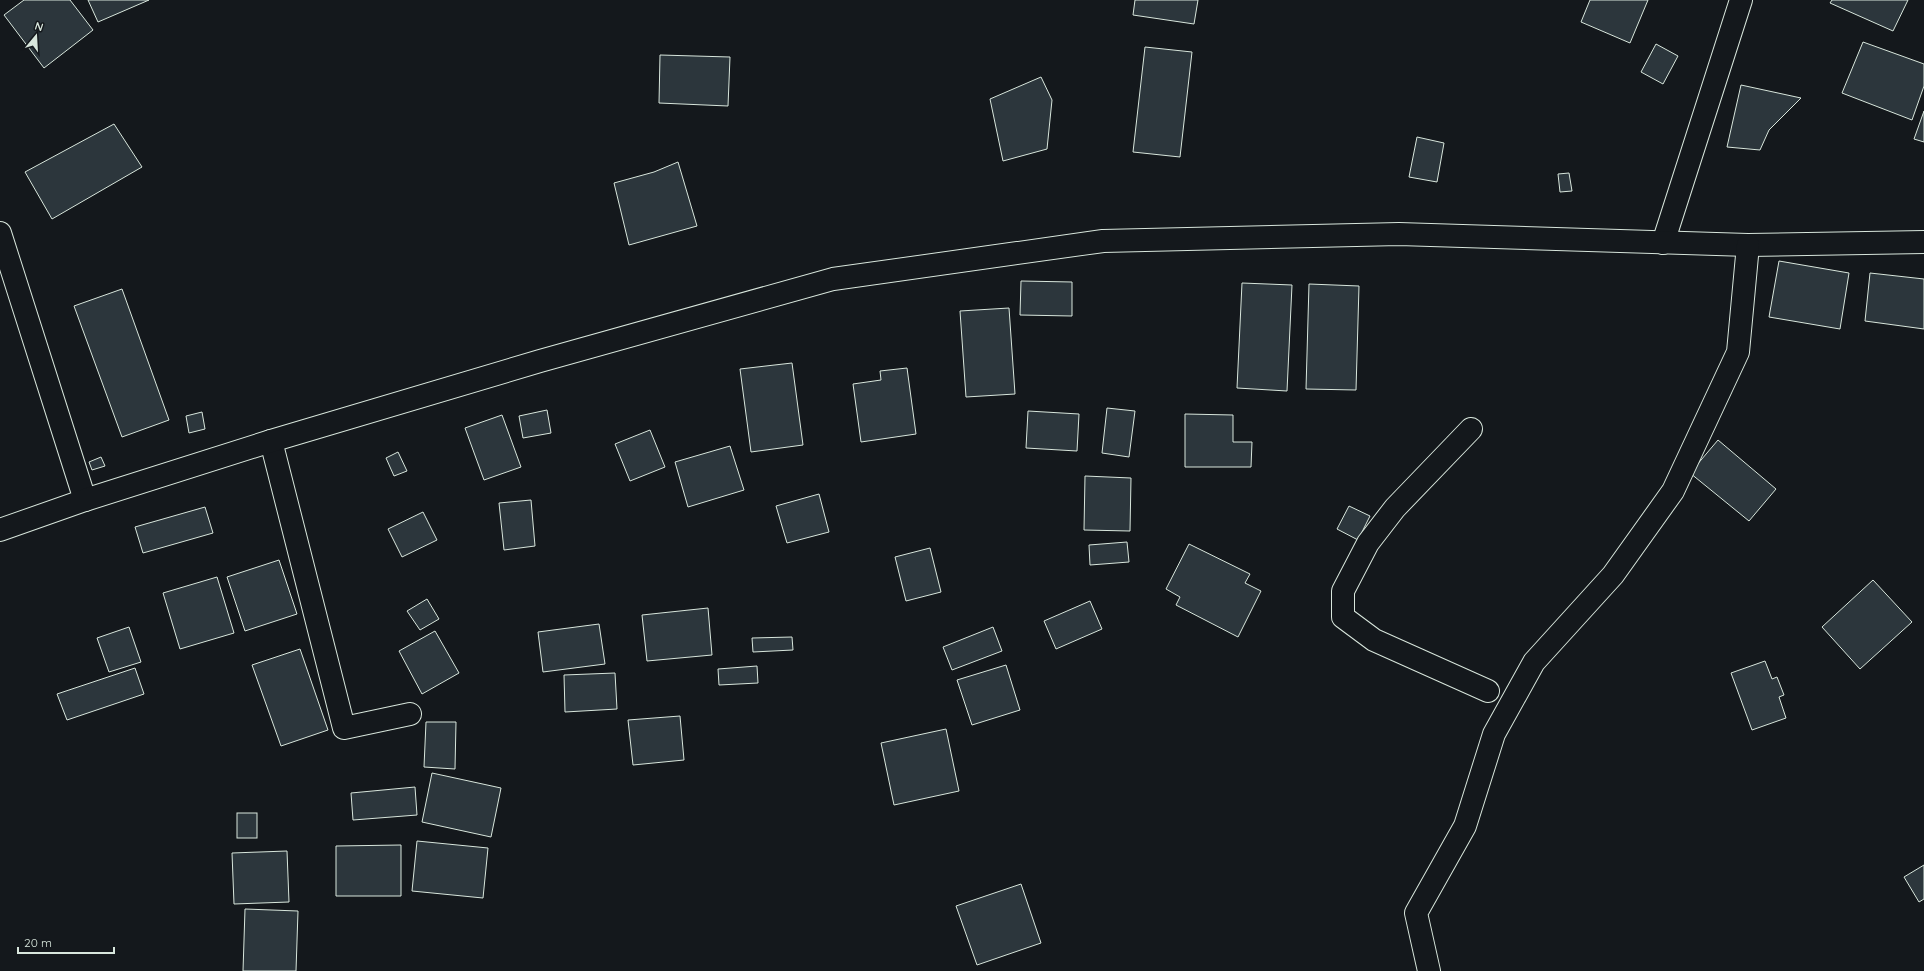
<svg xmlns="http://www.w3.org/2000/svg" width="1924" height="971" viewBox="0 0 1924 971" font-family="Quicksand,sans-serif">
<rect width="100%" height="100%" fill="#14181c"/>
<g fill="#2c363c" stroke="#d8e6dc">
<polygon points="24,0 70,0 93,30 44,68 4,15"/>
<polygon points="88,0 149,0 98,22"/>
<polygon points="1135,0 1198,0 1194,24 1133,15"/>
<polygon points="1590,0 1648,0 1630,43 1581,22"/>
<polygon points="1832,0 1908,0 1893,31 1830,3"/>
<polygon points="1863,42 1924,64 1924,86 1912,120 1842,93"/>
<polygon points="1656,44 1678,56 1663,84 1641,72"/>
<polygon points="1145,47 1192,52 1180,157 1133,152"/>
<polygon points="660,55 730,57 728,106 659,103"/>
<polygon points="1041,77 1052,100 1047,149 1003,161 990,99"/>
<polygon points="1741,85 1801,98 1769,130 1760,150 1727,147"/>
<polygon points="1924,111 1924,142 1914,139"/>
<polygon points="114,124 142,167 52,219 25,172"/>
<polygon points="1417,137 1444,143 1437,182 1409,177"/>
<polygon points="678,162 697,226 629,245 614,183 654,172"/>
<polygon points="1569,173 1572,191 1560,192 1558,174"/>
<polygon points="1779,261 1849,273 1840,329 1769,317"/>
<polygon points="1870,273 1924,279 1924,329 1865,321"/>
<polygon points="1021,281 1072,282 1072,316 1020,315"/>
<polygon points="1242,283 1292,285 1287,391 1237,388"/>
<polygon points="1309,284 1359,286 1356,390 1306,389"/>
<polygon points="122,289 169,420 122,437 74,306"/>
<polygon points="1009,308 1015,394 966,397 960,311"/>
<polygon points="792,363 803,445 751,452 740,369"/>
<polygon points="907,368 916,434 861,442 853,384 881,380 880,371"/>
<polygon points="1107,408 1135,411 1129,457 1102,453"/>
<polygon points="547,410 551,433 523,438 519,416"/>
<polygon points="1028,411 1079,414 1077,451 1026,448"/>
<polygon points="202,412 205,429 189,433 186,416"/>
<polygon points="1185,414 1233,415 1233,442 1252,442 1251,467 1185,467"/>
<polygon points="502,415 521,467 484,480 465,428"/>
<polygon points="650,430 665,467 630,481 615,444"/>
<polygon points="1718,440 1776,489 1749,521 1690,473"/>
<polygon points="730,446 744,490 688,507 675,462"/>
<polygon points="398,452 407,471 394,476 386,458"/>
<polygon points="101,457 105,466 92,470 89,462"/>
<polygon points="1085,476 1131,478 1130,531 1084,530"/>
<polygon points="819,494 829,532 787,543 776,506"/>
<polygon points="531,500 535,546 504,550 499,503"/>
<polygon points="1349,506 1370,516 1358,540 1337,529"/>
<polygon points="205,507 213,533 143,553 135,527"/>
<polygon points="423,512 437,540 402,557 388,529"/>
<polygon points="1127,542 1129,562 1090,565 1089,545"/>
<polygon points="1189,544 1250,574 1245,583 1261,591 1238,637 1176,605 1180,597 1166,589"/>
<polygon points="930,548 941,592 906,601 895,557"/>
<polygon points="279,560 297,614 245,631 227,577"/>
<polygon points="217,577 234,633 180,649 163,593"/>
<polygon points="1873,580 1912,622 1860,669 1822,627"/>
<polygon points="427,599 439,619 420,630 407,611"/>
<polygon points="1090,601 1102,629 1056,649 1044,621"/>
<polygon points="708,608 712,655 647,661 642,615"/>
<polygon points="599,624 605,664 543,672 538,632"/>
<polygon points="129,627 141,662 109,672 97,638"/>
<polygon points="993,627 1002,651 952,670 943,647"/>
<polygon points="435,631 459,673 422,694 399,651"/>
<polygon points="792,637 793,650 753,652 752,638"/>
<polygon points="300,649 328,730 281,746 252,665"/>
<polygon points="1765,661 1772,679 1777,677 1784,695 1779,697 1786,718 1752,730 1731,673"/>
<polygon points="1006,665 1020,710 972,725 957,680"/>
<polygon points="757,666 758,683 719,685 718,669"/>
<polygon points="135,668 144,694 67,720 57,694"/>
<polygon points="615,673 617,709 565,712 564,675"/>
<polygon points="680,716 684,760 633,765 628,720"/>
<polygon points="426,722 456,722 455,769 424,767"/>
<polygon points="946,729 959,791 894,805 881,743"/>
<polygon points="432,773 501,788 491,837 422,822"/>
<polygon points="415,787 417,815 353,820 351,793"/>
<rect x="237" y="813" width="20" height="25"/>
<polygon points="417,841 488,848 483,898 412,891"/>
<polygon points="401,845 401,896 336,896 336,846"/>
<polygon points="287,851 289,902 234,904 232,853"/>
<polygon points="1924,865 1924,899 1919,902 1904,877"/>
<polygon points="1021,884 1041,943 977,965 956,906"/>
<polygon points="245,909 298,911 296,971 243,971"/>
</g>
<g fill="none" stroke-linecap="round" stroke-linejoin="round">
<defs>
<g id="street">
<polyline points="0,233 85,500"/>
<polyline points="1663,243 1741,0"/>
<polyline points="1471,429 1395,508 1368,543 1343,591 1343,617 1374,640 1488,691"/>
<polyline points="271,441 344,728 410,714"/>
<polyline points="0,530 85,500 271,441 540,361 833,279 1103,241 1399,234 1748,245 1924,242"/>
<polyline points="1429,971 1416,913 1465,826 1494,734 1534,662 1613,575 1673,491 1738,352 1748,245"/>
</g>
</defs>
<use href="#street" stroke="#d8e6dc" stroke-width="24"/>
<use href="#street" stroke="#14181c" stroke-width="22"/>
</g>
<g transform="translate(36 36) rotate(18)" stroke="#14181c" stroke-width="3" paint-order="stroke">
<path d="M0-3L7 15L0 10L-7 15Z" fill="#d8e6dc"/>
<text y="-6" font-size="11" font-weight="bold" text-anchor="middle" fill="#d8e6dc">N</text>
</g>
<path d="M18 947v6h96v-6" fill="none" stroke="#d8e6dc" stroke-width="2"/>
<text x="24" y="947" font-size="12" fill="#d8e6dc" stroke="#14181c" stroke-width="3" paint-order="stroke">20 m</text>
</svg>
